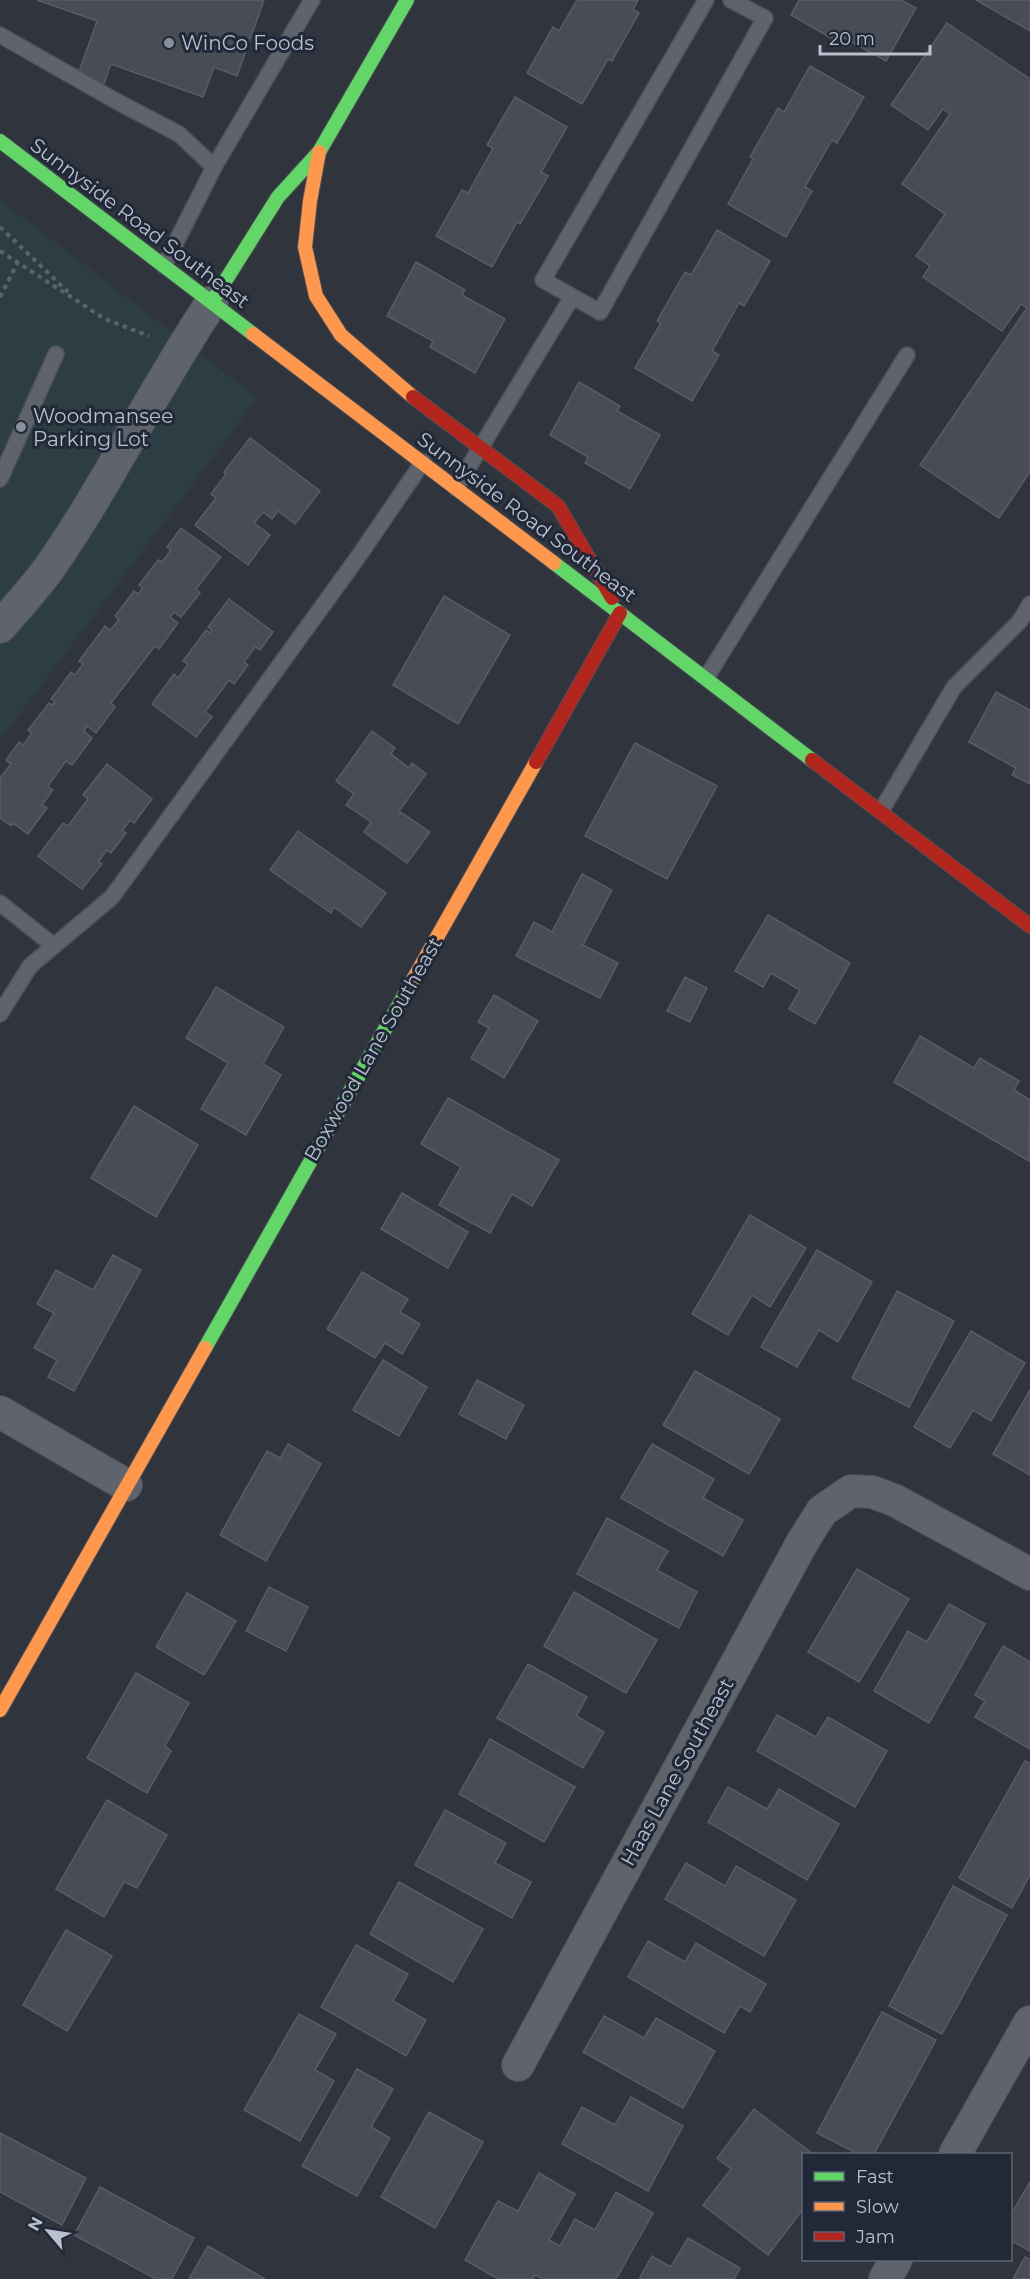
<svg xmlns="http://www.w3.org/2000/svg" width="1030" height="2279" viewBox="0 0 1030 2279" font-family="Montserrat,sans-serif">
<rect width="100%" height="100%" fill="#2f343d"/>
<polygon fill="#2c3e43" points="0,200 258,398 0,741"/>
<g fill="#484c54" stroke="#575c65" stroke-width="1.5">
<polygon points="37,0 264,0 237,76 214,67 203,97 111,64 103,86 77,77 97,21"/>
<polygon points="577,0 638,0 633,10 639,13 612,61 608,59 582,104 527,73 553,27 559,31"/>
<polygon points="799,0 901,0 916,8 886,61 839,35 836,41 791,15"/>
<polygon points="976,0 1030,0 1030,31"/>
<polygon points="947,23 1030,79 1030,472 999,518 920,465 1027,308 1021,304 1002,331 923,277 930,266 916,256 945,214 902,184 950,114 943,109 928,130 891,105"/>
<polygon points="810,66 864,97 837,143 832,140 805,187 812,191 786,237 728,204 753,159 750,157 778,108 784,112"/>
<polygon points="515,97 567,127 541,172 548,176 520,224 517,222 492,267 436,236 462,190 468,193 493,148 487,145"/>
<polygon points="717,230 770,261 744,306 739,303 712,351 719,355 692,401 635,368 661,323 657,321 685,272 691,275"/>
<polygon points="416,262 465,290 462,295 505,319 475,373 430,347 433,341 387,316"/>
<polygon points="579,382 620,406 617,411 660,435 630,489 585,463 588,457 550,435"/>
<polygon points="250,438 320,491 295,524 278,511 272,519 263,512 254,523 270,535 248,565 195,525 216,498 211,494 226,474 224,472"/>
<polygon points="181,528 221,557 196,589 200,593 181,617 174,612 170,617 178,623 159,649 155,646 111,703 115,707 96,733 87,726 84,731 92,738 72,765 66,761 48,786 53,790 42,805 47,808 28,834 13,823 11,826 0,818 0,776 1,777 11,764 6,760 19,742 23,745 32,733 28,730 49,703 52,705 55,702 51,699 71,672 75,675 83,664 79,661 105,626 110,630 119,620 115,616 134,591 138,594 143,588 139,585 158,560 162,562 171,550 167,547"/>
<polygon points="444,596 510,635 458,724 393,685"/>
<polygon points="229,599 273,632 260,650 255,647 244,662 248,665 234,684 229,680 205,712 212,717 196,737 152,704 174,674 178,678 188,664 183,661 206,630 210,633 212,630 208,627"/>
<polygon points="996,692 1030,710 1030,784 1012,775 1016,768 969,742"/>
<polygon points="372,731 395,748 391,754 409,768 412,763 426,774 399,811 430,832 407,863 364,832 371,822 346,805 354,794 336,781"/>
<polygon points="635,743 717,786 667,879 585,836"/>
<polygon points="107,764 152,799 134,823 130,820 122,831 126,833 111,853 107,850 98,862 102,864 82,889 38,856 63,823 68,826 88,799 83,795"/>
<polygon points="298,831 386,893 361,927 334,907 331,913 270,870"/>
<polygon points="582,874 612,890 583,945 618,963 600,998 516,956 534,922 552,932"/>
<polygon points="768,915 850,963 815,1024 789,1009 800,990 771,973 763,987 735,971"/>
<polygon points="685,977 707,988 690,1022 667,1011"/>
<polygon points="216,987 284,1027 263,1064 281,1075 246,1135 201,1109 228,1063 186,1038"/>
<polygon points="494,995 538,1021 504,1078 471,1058 489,1028 478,1022"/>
<polygon points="920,1036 974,1068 980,1058 1019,1081 1014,1090 1030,1100 1029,1161 894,1082"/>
<polygon points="448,1098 559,1160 532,1206 512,1194 490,1233 439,1205 461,1167 421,1144"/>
<polygon points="134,1106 198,1145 156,1217 91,1178"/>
<polygon points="402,1193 468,1232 448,1268 381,1229"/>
<polygon points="750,1215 806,1248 770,1307 752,1295 728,1335 692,1314"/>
<polygon points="817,1250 872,1282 838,1342 819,1330 797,1367 761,1347"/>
<polygon points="113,1255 141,1270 74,1391 48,1377 57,1360 34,1348 54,1313 37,1304 56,1270 93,1290"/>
<polygon points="362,1272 408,1299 400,1312 420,1324 402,1354 385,1343 375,1358 327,1329"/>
<polygon points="897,1291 954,1321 909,1407 852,1378"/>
<polygon points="971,1331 1025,1363 991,1421 973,1410 950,1448 914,1427"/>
<polygon points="383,1360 427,1387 399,1436 353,1410"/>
<polygon points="695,1371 780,1419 749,1474 663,1425"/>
<polygon points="477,1380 524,1405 506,1439 459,1414"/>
<polygon points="1030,1390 1030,1475 993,1454"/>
<polygon points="288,1444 321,1464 266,1561 220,1535 267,1451 280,1458"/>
<polygon points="652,1444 714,1479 703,1498 743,1520 723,1556 621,1498"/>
<polygon points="607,1518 668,1551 657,1570 697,1592 679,1628 577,1574"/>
<polygon points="857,1569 909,1599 859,1682 808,1652"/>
<polygon points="269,1587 308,1607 286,1651 246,1631"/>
<polygon points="574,1592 657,1640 626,1693 544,1646"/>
<polygon points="187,1593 236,1621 204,1675 156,1647"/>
<polygon points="949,1604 985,1624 929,1723 874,1691 908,1631 927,1642"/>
<polygon points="1003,1646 1030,1662 1030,1749 975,1717 985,1701 975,1695"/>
<polygon points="528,1664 587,1697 576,1716 604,1732 583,1768 497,1718"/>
<polygon points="136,1673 189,1703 165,1746 171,1751 147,1793 87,1758"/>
<polygon points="777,1715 816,1737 828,1717 887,1751 855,1807 757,1751"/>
<polygon points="490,1739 575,1787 544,1842 459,1794"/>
<polygon points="1025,1761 1030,1763 1030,1875 1012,1908 959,1878"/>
<polygon points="728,1787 767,1809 779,1789 839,1824 807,1880 708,1822"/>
<polygon points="107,1800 167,1835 137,1888 124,1882 104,1917 56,1889"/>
<polygon points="445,1810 506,1843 495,1863 531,1882 512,1918 415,1865"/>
<polygon points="686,1863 725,1886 736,1866 796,1900 764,1956 665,1899"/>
<polygon points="399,1882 483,1929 453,1982 370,1934"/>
<polygon points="953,1886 1007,1915 942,2034 889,2006"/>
<polygon points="66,1930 112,1956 67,2031 23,2005"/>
<polygon points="648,1941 685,1962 696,1943 766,1984 750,2012 740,2006 724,2033 628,1977"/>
<polygon points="356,1945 408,1974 393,2001 426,2020 406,2056 321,2007"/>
<polygon points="882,2012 936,2040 874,2154 858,2154 817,2133"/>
<polygon points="299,2014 336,2034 315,2070 334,2081 300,2141 244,2110"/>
<polygon points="604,2016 644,2038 656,2018 715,2051 683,2108 583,2052"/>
<polygon points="357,2069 393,2089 371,2127 390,2138 357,2196 302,2166"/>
<polygon points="631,2097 683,2126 648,2191 562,2144 582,2107 615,2125"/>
<polygon points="754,2109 813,2154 804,2154 804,2208 768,2255 703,2205 731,2169 717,2158"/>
<polygon points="429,2112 483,2142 435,2228 381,2197"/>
<polygon points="0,2133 86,2178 62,2225 0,2192"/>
<polygon points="539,2173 575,2194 549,2240 560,2246 575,2219 595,2230 616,2192 653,2213 616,2279 543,2279 535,2275 533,2279 498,2279 465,2260 498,2201 518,2211"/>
<polygon points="1030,2182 1030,2251 1010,2240 1010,2216"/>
<polygon points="100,2187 194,2238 172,2279 156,2279 74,2235"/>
<polygon points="688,2238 740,2268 734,2279 639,2279 652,2256 671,2267"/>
<polygon points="208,2246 265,2279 189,2279"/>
<polygon points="1025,2257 1030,2259 1030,2279 1013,2279"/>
</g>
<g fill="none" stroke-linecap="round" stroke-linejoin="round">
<defs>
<g id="lane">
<polyline points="706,0 543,280 600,312 765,18 731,0"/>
<polyline points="0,35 116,101 179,134 214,167"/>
<polyline points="164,266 214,167 312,0"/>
<polyline points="0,479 56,354"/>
<polyline points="456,488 572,297"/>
<polyline points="706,678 907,355"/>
<polyline points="881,811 954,687 1020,621 1030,604"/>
<polyline points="0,903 54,946"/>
<polyline points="0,1014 30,966 112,897 358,557 423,462"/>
</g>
<g id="street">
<path d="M0 627C17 607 35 588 50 567 109 482 154 388 212 302"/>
<polyline points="0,1412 126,1485"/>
<polyline points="518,2065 803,1541 822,1511 851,1491 872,1492 894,1500 1030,1574"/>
<polyline points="955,2154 1030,2022"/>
<polyline points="885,2279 896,2260"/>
</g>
<g id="fast">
<polyline points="0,141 253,334"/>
<polyline points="212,302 278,197 319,152 407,0"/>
<polyline points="554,563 812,760"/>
<polyline points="205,1348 414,978"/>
</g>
<g id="slow">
<polyline points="319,152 310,201 305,247 316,296 341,335 413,397"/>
<polyline points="253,334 554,563"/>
<polyline points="414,978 536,762"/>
<polyline points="0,1710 205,1348"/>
</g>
<g id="jam">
<polyline points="413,397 558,506 612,598"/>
<polyline points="812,760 1030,926"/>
<polyline points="536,762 620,613"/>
</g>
</defs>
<use href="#lane" stroke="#4b4f56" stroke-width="18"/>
<use href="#street" stroke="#4b4f56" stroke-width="34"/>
<use href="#fast" stroke="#4b4f56" stroke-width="16"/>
<use href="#slow" stroke="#4b4f56" stroke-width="16"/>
<use href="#jam" stroke="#4b4f56" stroke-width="16"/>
<g stroke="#5c6268" stroke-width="4" stroke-dasharray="4.5 4.5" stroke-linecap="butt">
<polyline points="0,227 68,292"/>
<polyline points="0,251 105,319 149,336"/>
<polyline points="0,297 18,262"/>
</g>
<use href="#lane" stroke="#5f636b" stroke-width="15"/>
<use href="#street" stroke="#5f636b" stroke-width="32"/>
<use href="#fast" stroke="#63d668" stroke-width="14"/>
<use href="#slow" stroke="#ff974d" stroke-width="14"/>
<use href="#jam" stroke="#b3261e" stroke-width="14"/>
</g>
<g fill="#898f9b" stroke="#212939" stroke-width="2">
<circle cx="169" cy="43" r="6"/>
<circle cx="21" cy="427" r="6"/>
</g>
<g text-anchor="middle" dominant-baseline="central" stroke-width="6" stroke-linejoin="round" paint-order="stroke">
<g font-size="20" fill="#bac0cd" stroke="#212939" text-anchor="start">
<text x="181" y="43">WinCo Foods</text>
<text x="33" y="416">Woodmansee<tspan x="33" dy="23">Parking Lot</tspan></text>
</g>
<g font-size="20" fill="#bac0cd" stroke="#212939">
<text transform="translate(140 223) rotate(37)">Sunnyside Road Southeast</text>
<text transform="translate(527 517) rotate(37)">Sunnyside Road Southeast</text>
<text transform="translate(373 1049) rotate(-60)">Boxwood Lane Southeast</text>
<text transform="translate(677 1772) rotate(-61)">Haas Lane Southeast</text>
</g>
</g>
<rect x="802" y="2153" width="210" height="108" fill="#212939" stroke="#5e6574" stroke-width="1.5"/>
<rect x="814" y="2172" width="30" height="9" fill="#63d668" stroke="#5e6574" stroke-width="1.5"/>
<text x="856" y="2183" font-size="18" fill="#bac0cd">Fast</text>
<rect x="814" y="2202" width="30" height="9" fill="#ff974d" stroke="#5e6574" stroke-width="1.5"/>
<text x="856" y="2213" font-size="18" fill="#bac0cd">Slow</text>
<rect x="814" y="2232" width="30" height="9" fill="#b3261e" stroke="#5e6574" stroke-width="1.5"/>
<text x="856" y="2243" font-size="18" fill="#bac0cd">Jam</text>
<g transform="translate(48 2231) rotate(299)" stroke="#212939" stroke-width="4.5" paint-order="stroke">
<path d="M0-4.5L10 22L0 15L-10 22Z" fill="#bac0cd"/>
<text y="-9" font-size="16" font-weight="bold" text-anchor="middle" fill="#bac0cd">N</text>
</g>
<path d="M820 45v9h110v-9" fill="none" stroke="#bac0cd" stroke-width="3"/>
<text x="829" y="45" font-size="18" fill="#bac0cd" stroke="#212939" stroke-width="4.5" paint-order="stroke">20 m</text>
</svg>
